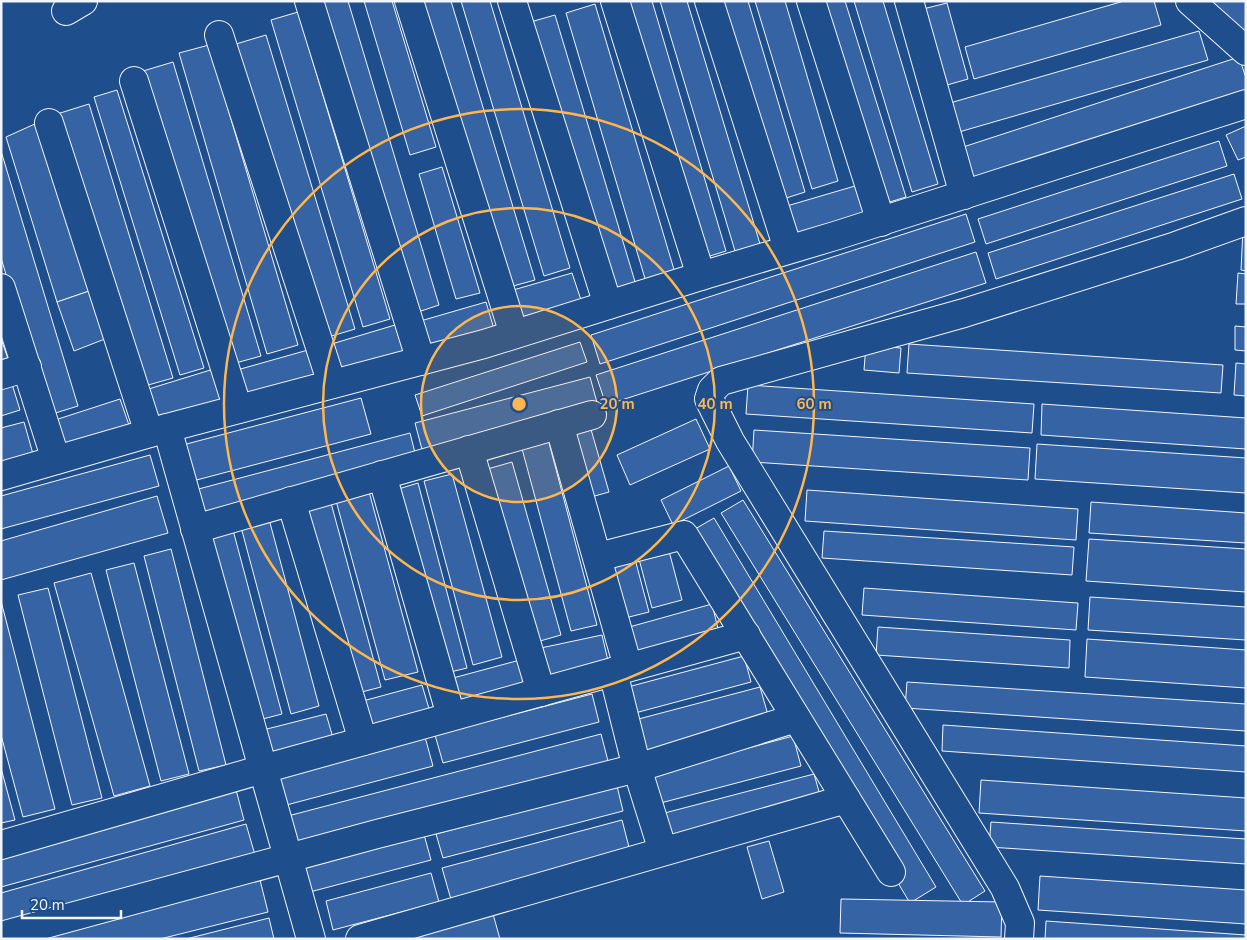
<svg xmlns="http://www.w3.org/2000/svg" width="1247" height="940" viewBox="0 0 1247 940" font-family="'Nunito Sans',sans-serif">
<rect width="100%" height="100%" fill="#1f4e8c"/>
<g fill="#3563a3" stroke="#f2f6ff">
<polygon points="321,1 348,1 439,305 415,313"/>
<polygon points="364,1 392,1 436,147 410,155"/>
<polygon points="420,1 451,1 535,280 506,288"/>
<polygon points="461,1 490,1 570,268 544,276"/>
<polygon points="619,1 652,1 726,251 697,260"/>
<polygon points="660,1 687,1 760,244 735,251"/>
<polygon points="718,1 748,1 805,192 777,201"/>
<polygon points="755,1 785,1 838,181 812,189"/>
<polygon points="817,1 845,1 906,197 880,205"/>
<polygon points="854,1 883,1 938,184 912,192"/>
<polygon points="1124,1 1154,1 1161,25 974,79 965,47"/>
<polygon points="1199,1 1244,1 1246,3 1246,42"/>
<polygon points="947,3 968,79 940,87 919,10"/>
<polygon points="595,4 675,273 646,282 566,13"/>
<polygon points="298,12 390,319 363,327 271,20"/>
<polygon points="555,15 636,285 608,293 527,23"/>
<polygon points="1199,31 1208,60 952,134 943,105"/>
<polygon points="266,35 355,329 325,338 236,44"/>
<polygon points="209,45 298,345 267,354 179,53"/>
<polygon points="1239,57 1246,78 1246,92 965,184 954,150"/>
<polygon points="173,62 261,356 232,364 143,71"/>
<polygon points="117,90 204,368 180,375 94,97"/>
<polygon points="89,104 173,378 141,387 57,114"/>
<polygon points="37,123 95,289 57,302 6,137"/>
<polygon points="1246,126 1246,157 1238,160 1226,135"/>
<polygon points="1219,141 1227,166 986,244 978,219"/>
<polygon points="1,151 78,406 49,415 1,258"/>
<polygon points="442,167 480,293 456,299 419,174"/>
<polygon points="1234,174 1242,199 996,279 988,253"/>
<polygon points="855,186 865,218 789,240 780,208"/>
<polygon points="966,214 975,242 600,364 591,335"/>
<polygon points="1243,229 1246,229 1246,271 1241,270"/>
<polygon points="976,252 986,283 606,405 596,375"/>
<polygon points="572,273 581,300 511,320 503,293"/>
<polygon points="1238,273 1246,274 1246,304 1236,304"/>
<polygon points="95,289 110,337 74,351 57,302"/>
<polygon points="486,302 494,329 425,349 417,322"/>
<polygon points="395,325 404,354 333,375 325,346"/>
<polygon points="1235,326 1246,327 1246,351 1235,350"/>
<polygon points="1,339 11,367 1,371"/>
<polygon points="580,342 587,362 422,416 415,395"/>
<polygon points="909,344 1223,365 1221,393 907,373"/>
<polygon points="866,345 901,348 899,373 864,370"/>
<polygon points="308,350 316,378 239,400 230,372"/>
<polygon points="1236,363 1246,364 1246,396 1234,395"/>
<polygon points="217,368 227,400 151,422 142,391"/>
<polygon points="590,377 599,410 424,457 415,423"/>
<polygon points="12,384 20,410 1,416 1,387"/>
<polygon points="748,385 1034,404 1032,433 746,414"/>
<polygon points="361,398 371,434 189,482 179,446"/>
<polygon points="120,399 130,428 58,450 49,422"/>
<polygon points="1042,404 1246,418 1246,449 1041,435"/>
<polygon points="696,419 710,449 630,485 617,455"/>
<polygon points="24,422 33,454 1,462 1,428"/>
<polygon points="590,426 609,492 584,499 566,433"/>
<polygon points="754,430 1030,448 1028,480 752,462"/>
<polygon points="410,433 417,461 199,519 191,491"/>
<polygon points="548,439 597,625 571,631 521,445"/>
<polygon points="1037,444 1246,458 1246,493 1035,479"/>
<polygon points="150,455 159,486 1,529 1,496"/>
<polygon points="512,462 561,635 533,643 484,470"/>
<polygon points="729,466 741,491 673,525 661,500"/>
<polygon points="452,474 502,657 473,665 424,481"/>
<polygon points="418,483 467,668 442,674 392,491"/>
<polygon points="368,488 418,672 385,680 335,497"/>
<polygon points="807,490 1078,509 1076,540 805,521"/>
<polygon points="157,496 168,533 1,580 1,541"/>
<polygon points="743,500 985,891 963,905 721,513"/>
<polygon points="1091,502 1246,513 1246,543 1089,533"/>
<polygon points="331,503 381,687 354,694 304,510"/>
<polygon points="714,518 936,887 910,903 688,533"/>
<polygon points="269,519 319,706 291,714 241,527"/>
<polygon points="233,530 282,714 255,721 205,537"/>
<polygon points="824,531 1074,547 1072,575 822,558"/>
<polygon points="1089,539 1246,549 1246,592 1086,581"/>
<polygon points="171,549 226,765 199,771 144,556"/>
<polygon points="669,551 682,600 652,608 639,559"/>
<polygon points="635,559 649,612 617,620 603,568"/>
<polygon points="134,563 189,774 161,781 106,570"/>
<polygon points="91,573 150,786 114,796 54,583"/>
<polygon points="48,588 102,798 72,805 18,595"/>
<polygon points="864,588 1078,603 1076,630 862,615"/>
<polygon points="1090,597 1246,607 1246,640 1088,630"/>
<polygon points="1,601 55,809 23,817 1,735"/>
<polygon points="712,604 719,633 629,657 622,629"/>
<polygon points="878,627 1070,640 1069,668 876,655"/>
<polygon points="602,635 609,665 543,679 536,649"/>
<polygon points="1087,639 1246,650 1246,688 1085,677"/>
<polygon points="744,656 751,682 635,713 628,687"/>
<polygon points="520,660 526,684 459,702 453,678"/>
<polygon points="907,682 1246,704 1246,731 905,708"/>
<polygon points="422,685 430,712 367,729 359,702"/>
<polygon points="760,687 770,722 641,757 631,721"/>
<polygon points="592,694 599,722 443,763 435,735"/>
<polygon points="326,714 334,741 266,759 259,731"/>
<polygon points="943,725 1246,746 1246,772 942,751"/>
<polygon points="601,734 609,765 292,849 284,817"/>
<polygon points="793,736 801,766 653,805 645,776"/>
<polygon points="425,737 433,766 279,807 270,779"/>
<polygon points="1,768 15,820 1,823"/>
<polygon points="814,774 822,802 665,843 657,815"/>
<polygon points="981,780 1246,798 1246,831 979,813"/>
<polygon points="235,786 244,820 1,887 1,850"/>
<polygon points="617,786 623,811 443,858 436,834"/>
<polygon points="622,820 631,855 452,903 442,868"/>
<polygon points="991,822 1246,839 1246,864 989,847"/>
<polygon points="246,824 255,855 1,926 1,893"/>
<polygon points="423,831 431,860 306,893 298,865"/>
<polygon points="769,841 784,892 762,899 747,847"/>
<polygon points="431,873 439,902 333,930 326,901"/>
<polygon points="259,876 268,912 160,939 6,939"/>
<polygon points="1040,876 1246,890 1246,924 1038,910"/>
<polygon points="841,899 1002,902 1001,937 840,933"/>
<polygon points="493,914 500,939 406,939"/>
<polygon points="269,918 274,939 186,939"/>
<polygon points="1046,921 1246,935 1246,939 1045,939"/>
</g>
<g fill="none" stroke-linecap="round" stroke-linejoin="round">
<defs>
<g id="minor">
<polyline points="309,1 421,361"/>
<polyline points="409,1 514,334"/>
<polyline points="512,1 608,305"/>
<polyline points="615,1 701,276"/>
<polyline points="709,1 788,249"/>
<polyline points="811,1 881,222"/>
<polyline points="909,1 964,195"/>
<polyline points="1190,1 1246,51"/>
<polyline points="66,11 83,1"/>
<polyline points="219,35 332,384"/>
<polyline points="134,81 238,409"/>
<polyline points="49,123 149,433"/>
<polyline points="1,288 56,460"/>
<polyline points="1,375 27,367"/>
<polyline points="559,424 628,667"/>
<polyline points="167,428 311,939"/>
<polyline points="469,450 541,692"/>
<polyline points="382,475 451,716"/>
<polyline points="1,476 167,428 484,344 701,276 838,235 1246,104"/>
<polyline points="291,501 363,741"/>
<polyline points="195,529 592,415"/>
<polyline points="598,557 684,535 891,872"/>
<polyline points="613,672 637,768 663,851"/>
<polyline points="1,845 263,769 746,635"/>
<polyline points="1,936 377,834 637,768 796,718"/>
<polyline points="360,939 846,799"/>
<polyline points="1019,939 1020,923 1005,888 730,441 709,399 712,390 721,381 964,313 1176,246 1246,221"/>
</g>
</defs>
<use href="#minor" stroke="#f2f6ff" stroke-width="30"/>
<use href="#minor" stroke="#1f4e8c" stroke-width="28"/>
</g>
<circle cx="519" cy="404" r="98" fill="#ffb74d" fill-opacity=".12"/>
<g fill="none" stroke="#ffb74d" stroke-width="2.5">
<circle cx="519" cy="404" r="98"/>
<circle cx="519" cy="404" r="196"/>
<circle cx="519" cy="404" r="295"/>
</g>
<circle cx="519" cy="404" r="8" fill="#ffb74d" stroke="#1f4e8c" stroke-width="2.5"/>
<g font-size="15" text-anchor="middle" font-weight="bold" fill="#ffb74d" stroke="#1f4e8c" stroke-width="4" stroke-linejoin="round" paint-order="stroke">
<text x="617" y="409">20 m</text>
<text x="715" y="409">40 m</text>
<text x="814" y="409">60 m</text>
</g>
<rect width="1247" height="940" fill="none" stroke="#f2f6ff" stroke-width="5"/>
<path d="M22 910v8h99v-8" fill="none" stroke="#f2f6ff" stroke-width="2.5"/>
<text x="30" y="910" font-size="15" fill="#f2f6ff" stroke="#1f4e8c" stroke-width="4" paint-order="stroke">20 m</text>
</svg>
